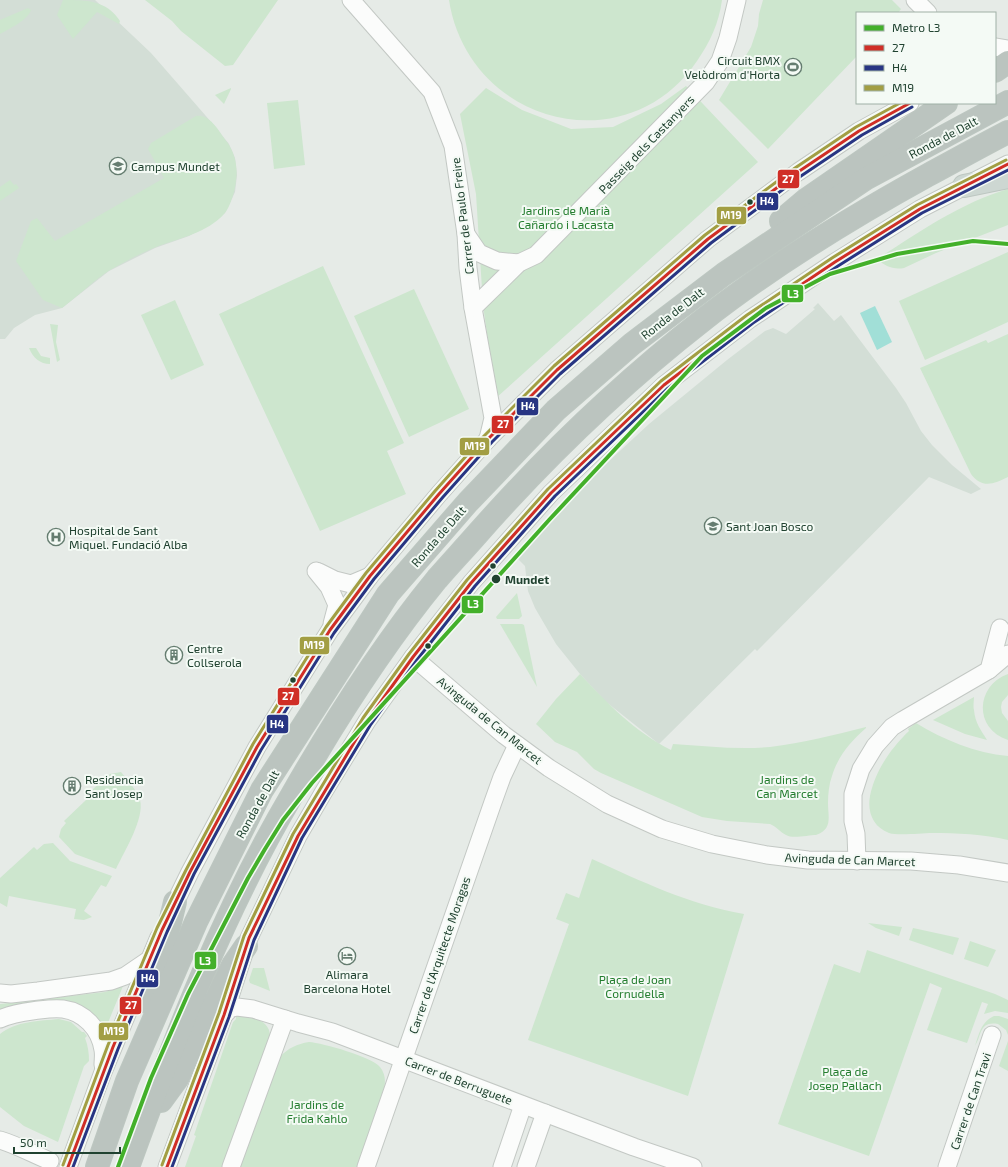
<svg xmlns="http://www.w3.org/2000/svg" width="1008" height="1167" viewBox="0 0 1008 1167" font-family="'Exo 2',sans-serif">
<rect width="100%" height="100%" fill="#e6ebe7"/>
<g fill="#d3ded6">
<polygon points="0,0 95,0 151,53 212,123 229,144 235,158 237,175 235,192 225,213 210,225 189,236 155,248 109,271 62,308 35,315 14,328 5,339 0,339"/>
<polygon points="818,303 834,321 841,315 896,388 906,403 921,431 932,445 952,465 981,489 971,494 929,477 757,651 755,649 659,744 605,701 580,674 556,644 535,608 528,591 525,566 516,557 581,487 649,424 727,360 765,331 773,328 786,334 815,309 813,308"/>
</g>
<g fill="#cde6ce">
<path d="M63 0C87 0 106 0 120 21L119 24 97 12 73 39 57 15Z"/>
<polygon points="145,0 278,0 233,65 225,66 181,31 172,21"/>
<path d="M449 0H722C719 23 710 42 697 61 625 166 468 123 449 0Z"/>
<polygon points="763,0 892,0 901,9 898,13 857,13 857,56 768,149 719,100 751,47 758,26 759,14"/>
<path d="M28 8 31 10C28 20 9 29 0 34V20Z"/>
<polygon points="686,86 758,162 496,398 483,305 476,194 460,114 486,88 522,110 571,129 613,127 661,104"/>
<polygon points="231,88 231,89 224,104 215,95"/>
<polygon points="298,100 305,165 274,169 267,103"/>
<path d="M196 116C210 113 220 133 227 142 235 153 238 167 236 180 235 190 231 206 224 214 207 233 179 238 156 247 141 253 124 262 110 270 94 280 77 297 62 308L43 300 16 261 31 221 37 218 55 241 164 178 148 149 151 143Z"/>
<polygon points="10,180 14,185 16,184 19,188 0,201 0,187"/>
<path d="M1008 189V225L936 253 904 268C893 270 885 266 877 259 918 233 960 203 1008 189Z"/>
<polygon points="1008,252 1008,322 925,360 899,301"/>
<polygon points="323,266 404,443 387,451 406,494 320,531 219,314"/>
<polygon points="414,289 469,409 409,437 354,316"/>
<polygon points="175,300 204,365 171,380 141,315"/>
<polygon points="50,324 58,325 56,342 60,360 57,362"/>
<path d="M1008 334V477C994 484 982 489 971 474L920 368 986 340 988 343Z"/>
<path d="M29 348H36L41 356 50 358V364C40 364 33 358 29 348Z"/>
<polygon points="517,593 522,616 519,619 497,619 496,617"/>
<polygon points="500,624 522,624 524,625 537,687"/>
<path d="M580 674C607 703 635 732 671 750L673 744C705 746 738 750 770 747 803 743 834 735 866 727V728C851 741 838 756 832 776 829 784 828 794 828 803 828 817 833 829 816 835 809 835 792 839 786 835 780 832 777 827 770 824L727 821 702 817 601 773 594 769 577 752 555 742 536 724 556 699Z"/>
<path d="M1008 674V695L1002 702 1001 707 1002 713 1008 721V740C974 729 975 686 1008 674Z"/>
<path d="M974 697C974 700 973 706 974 710 975 723 981 730 987 740L965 734 933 720Z"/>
<path d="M916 723C944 740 975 753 1008 756V840C984 834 956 833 932 833 921 833 899 836 889 833 873 827 867 812 870 796 875 771 891 748 909 731L908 729Z"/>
<path d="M121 772C127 780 137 790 140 800 145 818 124 852 116 869L75 854 59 837 61 829 66 823 64 821 86 800 84 797 110 774Z"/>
<polygon points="53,843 70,861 112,876 106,887 101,885 84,911 92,917 84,920 74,919 76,909 9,896 7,907 0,903 0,878 34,847 37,850 44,844"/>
<path d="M592 859C643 882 688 904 744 914L688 1096 528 1040 569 924 556 919 566 893 579 898Z"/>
<polygon points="868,923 902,927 899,936 876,928"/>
<polygon points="913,928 959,938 953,955 909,940"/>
<polygon points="970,941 996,950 988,967 964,959"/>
<polygon points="867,950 995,994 1008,1000 1008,1013 995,1011 984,1014 988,1004 982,1002 967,1043 927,1030 942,988 930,983 869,1156 778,1124 834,964 860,973"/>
<polygon points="253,968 264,968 270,991 250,983 249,980"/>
<polygon points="123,986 103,1035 90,1017 0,1015 0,1004 105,992"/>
<path d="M236 1016C249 1016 270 1019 270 1036L223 1167H185L196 1136 194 1135 233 1022 236 1019Z"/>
<path d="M994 1016H999L1008 1019V1035L1006 1030 998 1024C979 1021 982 1035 975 1046 979 1034 981 1022 994 1016Z"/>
<path d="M59 1019 71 1022 82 1032H84L87 1036 85 1038C88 1046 89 1053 89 1061L84 1066 58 1142 24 1126 0 1107V1034C16 1021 39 1021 59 1019Z"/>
<polygon points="1008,1041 1008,1071 999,1066"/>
<path d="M309 1042C323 1043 372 1057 380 1067 385 1073 386 1081 384 1088L357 1167H238L280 1057C288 1048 297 1044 309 1042Z"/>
</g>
<polygon fill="#a1dfd7" points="875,306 892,342 877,350 860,313"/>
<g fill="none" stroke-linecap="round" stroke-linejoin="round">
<defs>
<g id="minor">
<polyline points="351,0 432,92 453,146 466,234 468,268 473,308 493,418 488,439"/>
<polyline points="915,0 928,13"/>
<polyline points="995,47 1008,49"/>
<polyline points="466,234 479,253 497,261 519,263"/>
<polyline points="473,308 519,263 536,255 706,82 720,61 728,38 737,0"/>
<polyline points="316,571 329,587 337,605 332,624"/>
<polyline points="319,572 335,580 351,584 370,576"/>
<polyline points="413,657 504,735 549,768 607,804 662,829 712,844 767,855 808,860 911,861 959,865 1008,873"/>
<polyline points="989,670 1008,654"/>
<polyline points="857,861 856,834 853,821 853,794 861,769 875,746 892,727 903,720 989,670 1000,628"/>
<polyline points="170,913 190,872 257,747 330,630 370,576 439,494 488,439 557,370 708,239 798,172 859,131 910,103"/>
<polyline points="0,993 11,994 38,991 111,981 125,976 150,959"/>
<polyline points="224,1015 231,1008 237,1007 253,1009 298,1023 332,1032 634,1147 693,1167"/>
<path d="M0 1019C13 1013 25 1012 39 1010 47 1009 55 1008 63 1009 84 1012 100 1029 103 1050 104 1055 103 1060 103 1065"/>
<path d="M0 1140C17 1145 33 1154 50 1161"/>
<polyline points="68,1167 103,1072 159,937"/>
<polyline points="167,1167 224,1015 249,938 298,836 323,793 367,721 413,657 471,583 551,493 664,385 750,319 835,262 920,209 1008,164"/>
<polyline points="231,1167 285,1019"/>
<polyline points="366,1167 493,802 502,777 517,745"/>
<polyline points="502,1167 523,1105"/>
<polyline points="526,1167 545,1113"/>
<polyline points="947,1167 992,1035"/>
</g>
<polyline id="major" points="964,186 1008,177"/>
<g id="highway">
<polyline points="995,71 1008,62"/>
<polyline points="781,221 807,199 946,103"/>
<polyline points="147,1002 159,968 175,902"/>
<polyline points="161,1101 177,1079 233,965 246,946"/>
<polyline points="97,1167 127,1081 196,922 262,790 388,594 468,502 556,410 632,344 724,274 865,179 1008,102"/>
<path d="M128 1167C174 1040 223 912 292 795 335 720 382 646 437 579 451 563 465 548 479 532 548 454 621 384 703 320 773 265 850 218 928 175 954 161 981 146 1008 132"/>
</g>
</defs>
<use href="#minor" stroke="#c3c8c4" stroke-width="19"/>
<use href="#major" stroke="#bdc7c1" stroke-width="24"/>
<use href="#highway" stroke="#bdc7c1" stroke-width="24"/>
<use href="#minor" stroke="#fbfcfb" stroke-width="17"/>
<use href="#major" stroke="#cdd7d2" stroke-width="22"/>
<use href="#highway" stroke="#bbc4bf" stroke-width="22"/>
<defs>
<g id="bus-1">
<polyline points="68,1167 113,1047 162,930 190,872 257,747 330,630 370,576 439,494 488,439 557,370 708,239 798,172 859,131 910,103"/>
<polyline points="167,1167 224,1015 249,938 298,836 367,721 413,657 471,583 551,493 664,385 750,319 835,262 920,209 1008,164"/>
</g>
<g id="bus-2">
<polyline points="73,1167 118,1049 167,932 194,874 261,750 334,633 374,579 443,497 492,442 560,374 711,243 801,176 862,135 912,107"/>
<polyline points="172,1167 229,1017 254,940 302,838 371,724 417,660 475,586 555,496 667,389 753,323 838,266 922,213 1008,170"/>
</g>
<g id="bus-3">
<polyline points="63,1165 108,1045 157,928 186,870 253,744 326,627 366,573 435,491 484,436 554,366 705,235 795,168 856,127 900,103"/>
<polyline points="162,1165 219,1013 244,936 293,834 363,718 409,654 467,580 548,489 661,381 747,315 832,258 917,205 1006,160"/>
</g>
</defs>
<use href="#bus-1" stroke="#f4faf5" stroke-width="6"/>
<use href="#bus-2" stroke="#f4faf5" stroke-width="6"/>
<use href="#bus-3" stroke="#f4faf5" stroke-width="6"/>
<use href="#bus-1" stroke="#d02e26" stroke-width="3"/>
<use href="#bus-2" stroke="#283583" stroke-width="3"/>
<use href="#bus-3" stroke="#a29e43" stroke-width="3"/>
<defs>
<polyline id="metro-1" points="118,1167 151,1078 188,994 248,878 265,849 283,820 312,783 549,520 702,356 766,308 830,274 897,254 973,241 1008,244"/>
</defs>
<use href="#metro-1" stroke="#f4faf5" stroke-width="7"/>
<use href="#metro-1" stroke="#43b02a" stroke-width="4"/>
</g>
<defs>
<symbol id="stadium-ring" viewBox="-11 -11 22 22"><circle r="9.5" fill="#f4faf5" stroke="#657d70" stroke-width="1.5"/><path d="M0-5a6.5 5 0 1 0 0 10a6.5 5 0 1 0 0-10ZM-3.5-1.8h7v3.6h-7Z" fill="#657d70"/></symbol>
<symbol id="university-ring" viewBox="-11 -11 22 22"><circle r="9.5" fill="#f4faf5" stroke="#657d70" stroke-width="1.5"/><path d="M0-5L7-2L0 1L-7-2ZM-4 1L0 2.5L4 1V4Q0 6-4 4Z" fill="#657d70"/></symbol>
<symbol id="school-ring" viewBox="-11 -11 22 22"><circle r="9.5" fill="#f4faf5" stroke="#657d70" stroke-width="1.5"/><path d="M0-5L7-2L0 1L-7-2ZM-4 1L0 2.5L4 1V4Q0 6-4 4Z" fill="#657d70"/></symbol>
<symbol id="hospital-ring" viewBox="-11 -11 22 22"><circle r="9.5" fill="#f4faf5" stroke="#657d70" stroke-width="1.5"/><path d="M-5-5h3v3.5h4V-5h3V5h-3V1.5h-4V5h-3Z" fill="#657d70"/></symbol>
<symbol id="building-ring" viewBox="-11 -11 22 22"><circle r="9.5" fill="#f4faf5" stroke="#657d70" stroke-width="1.5"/><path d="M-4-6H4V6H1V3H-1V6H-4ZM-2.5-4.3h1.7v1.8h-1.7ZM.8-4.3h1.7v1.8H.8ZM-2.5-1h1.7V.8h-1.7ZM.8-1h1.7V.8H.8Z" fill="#657d70"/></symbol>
<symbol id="hotel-ring" viewBox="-11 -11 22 22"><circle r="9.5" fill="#f4faf5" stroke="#657d70" stroke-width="1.5"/><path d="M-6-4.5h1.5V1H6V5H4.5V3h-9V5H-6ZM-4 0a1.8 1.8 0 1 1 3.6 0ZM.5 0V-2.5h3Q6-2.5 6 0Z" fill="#657d70"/></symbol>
</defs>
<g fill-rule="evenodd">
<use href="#stadium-ring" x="783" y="57" width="20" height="20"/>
<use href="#university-ring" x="108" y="156" width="20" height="20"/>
<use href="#school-ring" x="703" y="516" width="20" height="20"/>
<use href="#hospital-ring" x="46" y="527" width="20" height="20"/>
<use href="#building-ring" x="164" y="645" width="20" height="20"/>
<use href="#building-ring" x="62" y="776" width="20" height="20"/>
<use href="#hotel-ring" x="337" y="946" width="20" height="20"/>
</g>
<g fill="#204230" stroke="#f4faf5" stroke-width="1.5">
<circle cx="750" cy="202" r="3.5"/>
<circle cx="493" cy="566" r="3.5"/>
<circle cx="496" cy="579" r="5"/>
<circle cx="428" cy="646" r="3.5"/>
<circle cx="293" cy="680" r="3.5"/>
</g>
<g text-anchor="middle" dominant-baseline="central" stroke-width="4" stroke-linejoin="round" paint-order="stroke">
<g font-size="12" fill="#204230" stroke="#f4faf5" text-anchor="start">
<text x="780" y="60" text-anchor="end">Circuit BMX<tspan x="780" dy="14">Velòdrom d'Horta</tspan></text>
<text x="131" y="166">Campus Mundet</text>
<text x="726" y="526">Sant Joan Bosco</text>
<text x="69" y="530">Hospital de Sant<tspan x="69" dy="14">Miquel. Fundació Alba</tspan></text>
<text x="187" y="648">Centre<tspan x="187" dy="14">Collserola</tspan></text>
<text x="85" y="779">Residencia<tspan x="85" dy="14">Sant Josep</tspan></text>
<text x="347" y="974" text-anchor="middle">Alimara<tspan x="347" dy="14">Barcelona Hotel</tspan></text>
</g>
<g font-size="12" fill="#204230" stroke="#f4faf5">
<text transform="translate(943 137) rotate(-28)">Ronda de Dalt</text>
<text transform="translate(646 144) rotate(-46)">Passeig dels Castanyers</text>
<text transform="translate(462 216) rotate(-97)">Carrer de Paulo Freire</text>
<text transform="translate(672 313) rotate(-38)">Ronda de Dalt</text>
<text transform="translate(438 536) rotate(-49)">Ronda de Dalt</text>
<text transform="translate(490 720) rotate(39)">Avinguda de Can Marcet</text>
<text transform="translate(257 804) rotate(-61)">Ronda de Dalt</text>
<text transform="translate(850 859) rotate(2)">Avinguda de Can Marcet</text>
<text transform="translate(439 955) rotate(-71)">Carrer de l'Arquitecte Moragas</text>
<text transform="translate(459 1080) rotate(21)">Carrer de Berruguete</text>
<text transform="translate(970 1101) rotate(-71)">Carrer de Can Travi</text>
</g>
<g font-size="12" fill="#257e30" stroke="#f4faf5">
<text x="566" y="210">Jardins de Marià<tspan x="566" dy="14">Cañardo i Lacasta</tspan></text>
<text x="787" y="779">Jardins de<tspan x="787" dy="14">Can Marcet</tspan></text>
<text x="635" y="979">Plaça de Joan<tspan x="635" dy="14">Cornudella</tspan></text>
<text x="845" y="1071">Plaça de<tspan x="845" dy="14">Josep Pallach</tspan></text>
<text x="317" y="1104">Jardins de<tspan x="317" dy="14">Frida Kahlo</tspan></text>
</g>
<g font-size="12" font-weight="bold" fill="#204230" stroke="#f4faf5" text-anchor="start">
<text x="505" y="579">Mundet</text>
</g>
</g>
<g stroke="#f4faf5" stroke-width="1.5">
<rect x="777" y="169" width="23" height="20" rx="4" fill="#d02e26"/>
<rect x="756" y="192" width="23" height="19" rx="4" fill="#283583"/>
<rect x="716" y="206" width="31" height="19" rx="4" fill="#a29e43"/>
<rect x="781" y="284" width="23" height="19" rx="4" fill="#43b02a"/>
<rect x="516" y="397" width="23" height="19" rx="4" fill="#283583"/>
<rect x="491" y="415" width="23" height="19" rx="4" fill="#d02e26"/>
<rect x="459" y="437" width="31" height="19" rx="4" fill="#a29e43"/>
<rect x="461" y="595" width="23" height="19" rx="4" fill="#43b02a"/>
<rect x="299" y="636" width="31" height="19" rx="4" fill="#a29e43"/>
<rect x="277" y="687" width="23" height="19" rx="4" fill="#d02e26"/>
<rect x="266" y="714" width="23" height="20" rx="4" fill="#283583"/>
<rect x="194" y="951" width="23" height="19" rx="4" fill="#43b02a"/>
<rect x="136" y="969" width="23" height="19" rx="4" fill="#283583"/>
<rect x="119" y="996" width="23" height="19" rx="4" fill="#d02e26"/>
<rect x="98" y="1022" width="31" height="19" rx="4" fill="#a29e43"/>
</g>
<g font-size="11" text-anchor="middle" font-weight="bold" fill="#fff">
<text x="788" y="183">27</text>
<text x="767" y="205">H4</text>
<text x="731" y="219">M19</text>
<text x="793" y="298">L3</text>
<text x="528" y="410">H4</text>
<text x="503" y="428">27</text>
<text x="475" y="450">M19</text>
<text x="473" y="608">L3</text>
<text x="314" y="649">M19</text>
<text x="288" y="700">27</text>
<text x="277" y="728">H4</text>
<text x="205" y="965">L3</text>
<text x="148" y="982">H4</text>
<text x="131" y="1009">27</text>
<text x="114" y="1035">M19</text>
</g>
<rect x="856" y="12" width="140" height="92" fill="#f4faf5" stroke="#9fb0a6"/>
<rect x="864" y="25" width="20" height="6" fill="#43b02a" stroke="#9fb0a6"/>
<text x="892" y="32" font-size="12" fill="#204230">Metro L3</text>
<rect x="864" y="45" width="20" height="6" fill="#d02e26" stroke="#9fb0a6"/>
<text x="892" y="52" font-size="12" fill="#204230">27</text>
<rect x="864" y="65" width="20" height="6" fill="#283583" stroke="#9fb0a6"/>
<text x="892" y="72" font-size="12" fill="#204230">H4</text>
<rect x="864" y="85" width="20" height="6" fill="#a29e43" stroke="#9fb0a6"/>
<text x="892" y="92" font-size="12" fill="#204230">M19</text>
<path d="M14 1147v6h106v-6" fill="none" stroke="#204230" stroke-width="2"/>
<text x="20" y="1147" font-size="12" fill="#204230" stroke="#f4faf5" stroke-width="3" paint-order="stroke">50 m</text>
</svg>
